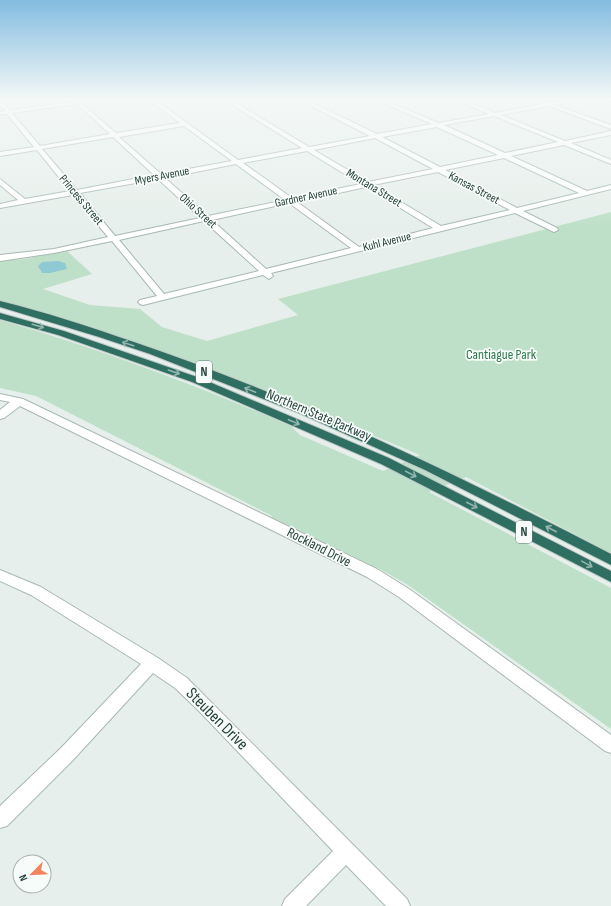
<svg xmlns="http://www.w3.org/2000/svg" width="611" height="906" viewBox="0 0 611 906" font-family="'Sofia Sans Condensed',sans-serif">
<rect width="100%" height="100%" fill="#e6efeb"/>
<path fill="#bfe0c8" d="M611 212V553L466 477 429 492 611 588V729L408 585 380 569 271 517 272 516 36 396 0 388V320C100 349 196 385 291 426L300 435 383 471 420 455 341 422 181 358 0 301V261L25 259 66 250 92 274 43 289 90 305 140 309 162 327 207 341 298 315 278 299Z"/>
<polygon fill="#8ec9d4" points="58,261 65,263 67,269 50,273 42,273 38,266 42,262"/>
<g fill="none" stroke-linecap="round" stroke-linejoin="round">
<defs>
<g id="minor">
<path d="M70 98H76L79 101 115 98 112 100 82 104 116 133 180 123 146 98H152L157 101 191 98 188 100 161 104 238 160 302 148 221 98H228L309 147 370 136 307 104 306 103 309 101 346 98 343 100 315 104 377 134 432 124 371 98H379L439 123 489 114 452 98H459L495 113 543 104 529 98C537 98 544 103 551 102 563 102 574 98 586 98L555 105 611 125V129L549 106 501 115 565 141 611 131V135L571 143 611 160V164L564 145 511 156 587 191 611 185V189L523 211 557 228 558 230 554 232 515 213 271 273 273 276 269 279 263 275 143 305 140 304 138 302 140 300 157 296 112 241 54 253 0 261V255L54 249 108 237 73 195 0 208V204L18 200 0 185V179L25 199 70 191 37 150 0 156V152L34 147 7 114H0V112L5 111 0 105V100L10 110 74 102ZM77 104 110 134 40 146 12 113ZM494 116 558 142 505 153 444 125ZM184 126 232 161 161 174 119 137ZM437 127 498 155 440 167 382 137ZM113 137 154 175 77 190 42 149ZM375 138 433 169 368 182 314 150ZM307 151 361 184 292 198 243 163ZM504 158 579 193 517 208 445 170ZM236 164 285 200 208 216 165 178ZM438 172 510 210 441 226 373 185ZM158 179 200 218 115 236 80 193ZM366 187 433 228 359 247 297 202ZM289 203 351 248 266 269 212 220ZM204 221 259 271 164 294 119 240Z"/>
<polygon points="605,98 611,98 611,101"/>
<polygon points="0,394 23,399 377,569 409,589 611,735 611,753 605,751 399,597 367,577 20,406 4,418 0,419 0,410 10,402 0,400"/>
<polygon points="0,570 41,587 158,658 187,678 407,899 410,906 386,906 346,865 306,906 282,906 285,899 333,851 198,710 175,688 153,673 73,760 7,826 0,828 0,806 61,748 141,664 31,595 0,581"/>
</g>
<g id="motorway">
<path d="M0 301C45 312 90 327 134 342 299 398 456 474 611 554V565L425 470 301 414 150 354 99 337 0 307Z"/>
<polygon points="0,313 64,331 200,378 389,458 611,571 611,582 381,464 192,382 58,335 0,319"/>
</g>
</defs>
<use href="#minor" stroke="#a8b8b2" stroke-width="2"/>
<use href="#motorway" stroke="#c2cac8" stroke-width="2"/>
<use href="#minor" fill="#fff" fill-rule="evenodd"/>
<use href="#motorway" fill="#2f6f62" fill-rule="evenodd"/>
</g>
<defs><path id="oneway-shaft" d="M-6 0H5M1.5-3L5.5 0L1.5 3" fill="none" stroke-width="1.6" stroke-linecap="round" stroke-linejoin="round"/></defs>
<g stroke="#93b5ae">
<use href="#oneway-shaft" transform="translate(38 326) rotate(16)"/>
<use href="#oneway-shaft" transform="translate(128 344) rotate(-162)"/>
<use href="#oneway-shaft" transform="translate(174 372) rotate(19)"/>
<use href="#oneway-shaft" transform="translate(250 390) rotate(-158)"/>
<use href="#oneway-shaft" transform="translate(294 422) rotate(23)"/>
<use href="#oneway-shaft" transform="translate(411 474) rotate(27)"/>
<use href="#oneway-shaft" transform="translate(472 505) rotate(27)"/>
<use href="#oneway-shaft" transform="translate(551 529) rotate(-153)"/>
<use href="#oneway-shaft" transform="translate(587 564) rotate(29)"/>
</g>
<linearGradient id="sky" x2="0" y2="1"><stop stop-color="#84bce0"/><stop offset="0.44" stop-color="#f4f8f6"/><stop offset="1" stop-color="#f4f8f6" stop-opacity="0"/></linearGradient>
<rect width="611" height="225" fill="url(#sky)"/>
<g text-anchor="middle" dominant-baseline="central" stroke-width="3.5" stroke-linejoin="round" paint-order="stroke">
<g font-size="12" fill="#24423a" stroke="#f7fbf9">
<text transform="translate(162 176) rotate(-11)">Myers Avenue</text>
<text transform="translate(374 188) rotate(31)">Montana Street</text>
<text transform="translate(474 188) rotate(28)">Kansas Street</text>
<text transform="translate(306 197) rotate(-12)">Gardner Avenue</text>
<text transform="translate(81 200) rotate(50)">Princess Street</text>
<text transform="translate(198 211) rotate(42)">Ohio Street</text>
<text transform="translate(387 242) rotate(-14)">Kuhl Avenue</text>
</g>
<g fill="#f7fbf9" stroke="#637a73" stroke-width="1">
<rect x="196" y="361" width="16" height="22" rx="3"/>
<rect x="516" y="521" width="16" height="22" rx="3"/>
</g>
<g font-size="13" font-weight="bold" fill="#24423a">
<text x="204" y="372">N</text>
<text x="524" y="532">N</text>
</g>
<g font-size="14" fill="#2d7a4b" stroke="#f7fbf9">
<text x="501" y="354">Cantiague Park</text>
</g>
<g font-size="14" fill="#24423a" stroke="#f7fbf9">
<text transform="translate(319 415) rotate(23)">Northern State Parkway</text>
<text transform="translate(319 547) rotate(27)">Rockland Drive</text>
</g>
<g font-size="17" fill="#24423a" stroke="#f7fbf9">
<text transform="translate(217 719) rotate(45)">Steuben Drive</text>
</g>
</g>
<g transform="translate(32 874) rotate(246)"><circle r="19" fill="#f7fbf9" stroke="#a3b1ad"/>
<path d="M0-3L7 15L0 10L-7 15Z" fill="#f4845f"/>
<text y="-6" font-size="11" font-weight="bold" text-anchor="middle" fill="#24423a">N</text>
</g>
</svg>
